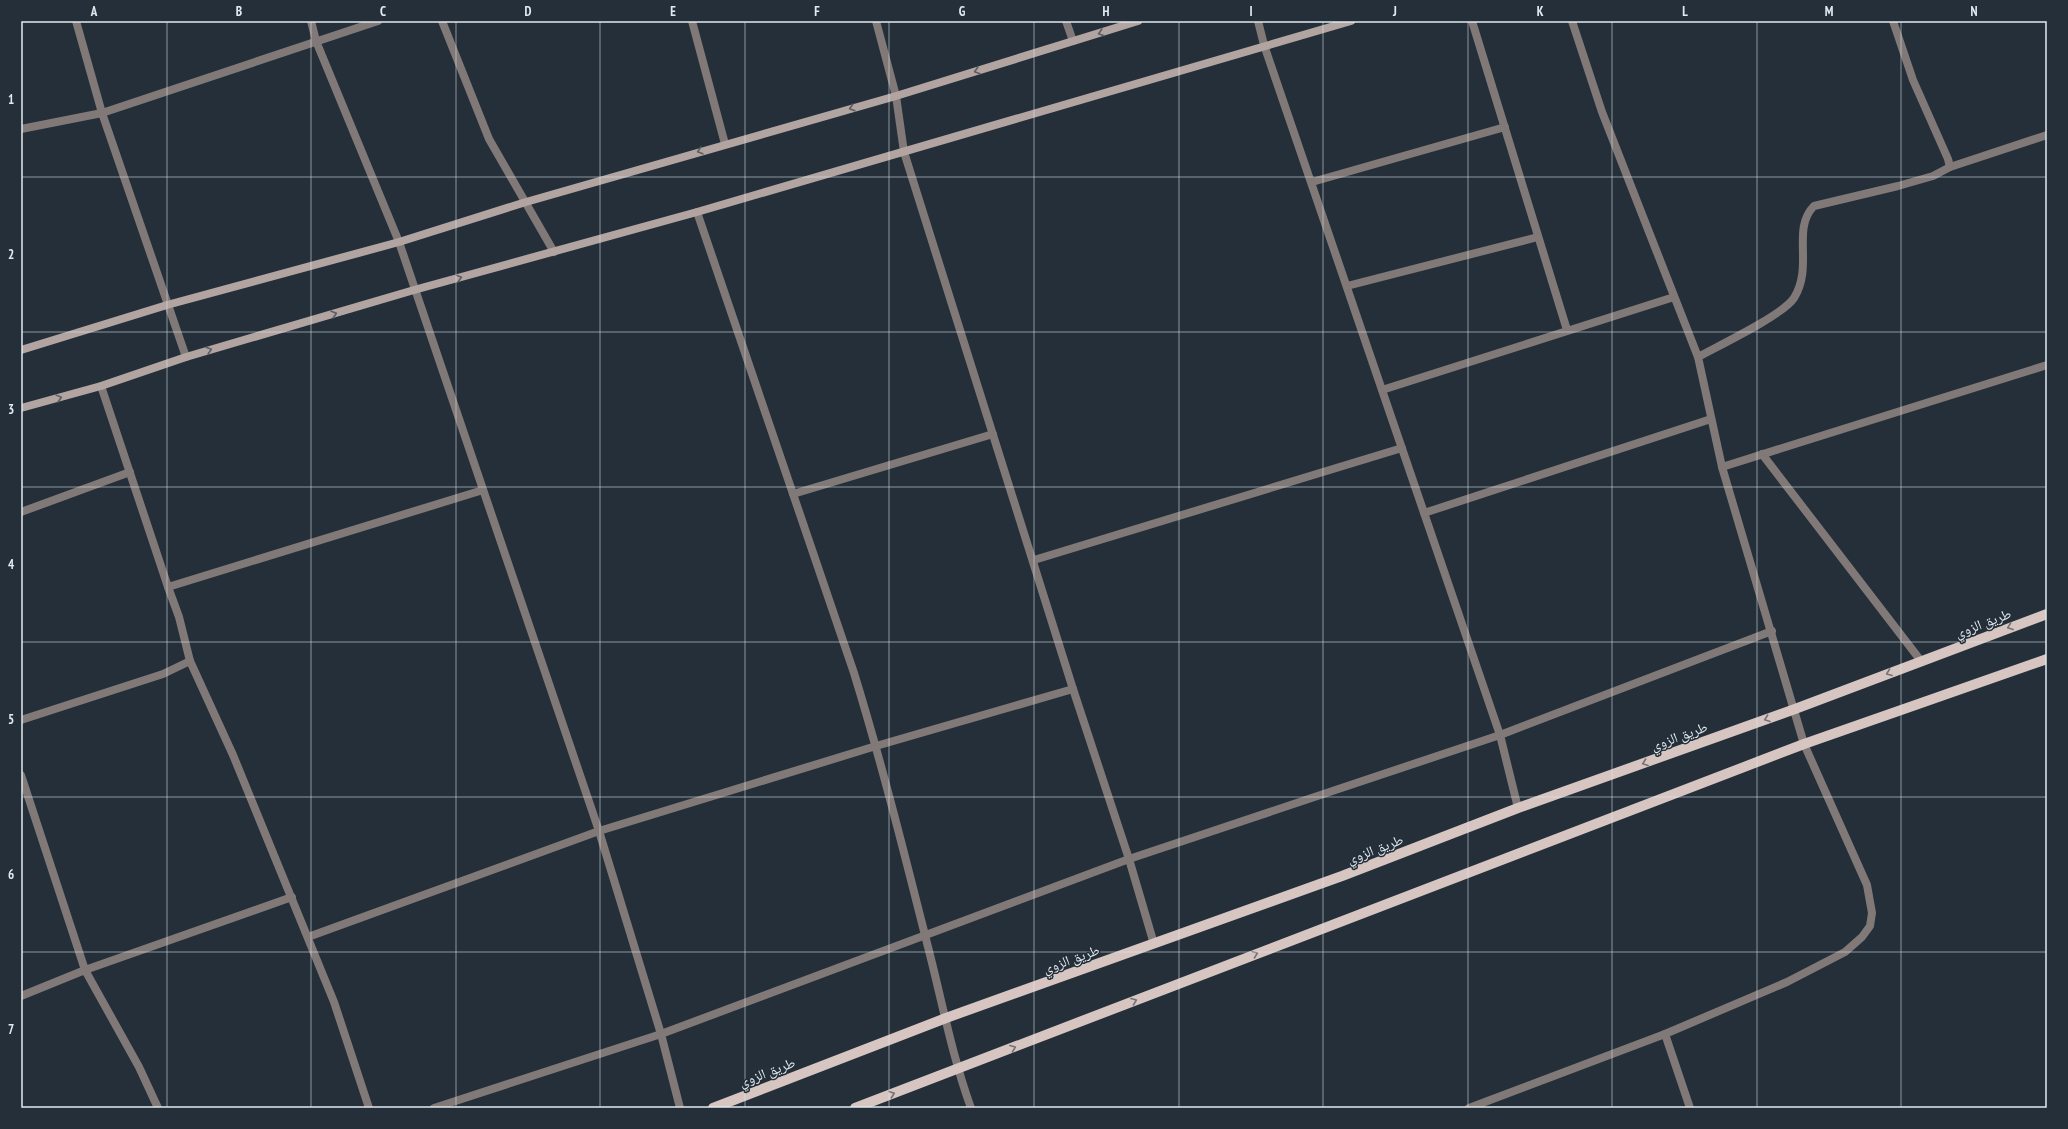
<svg xmlns="http://www.w3.org/2000/svg" width="2068" height="1129" viewBox="0 0 2068 1129" font-family="'PT Sans Narrow','Noto Naskh Arabic',sans-serif">
<rect width="100%" height="100%" fill="#242f39"/>
<g fill="none" stroke-linecap="round" stroke-linejoin="round">
<g stroke="#817977" stroke-width="8">
<polyline points="76,21 102,113 186,357"/>
<polyline points="311,21 316,41 399,242 599,831 661,1034 680,1108"/>
<polyline points="442,21 489,139 554,252"/>
<polyline points="692,21 725,144"/>
<polyline points="876,21 896,96 904,152 1073,689 1129,859 1154,944"/>
<polyline points="1066,21 1073,41"/>
<polyline points="1258,21 1264,45 1500,735 1518,808"/>
<polyline points="1472,21 1567,330"/>
<polyline points="21,129 102,113 378,21"/>
<polyline points="1950,167 2047,135"/>
<polyline points="1312,182 1505,127"/>
<path d="M697 212 854 673C882 764 905 856 928 947 942 1001 952 1056 971 1108"/>
<polyline points="1347,286 1538,237"/>
<path d="M1698 357C1718 346 1783 315 1794 298 1814 266 1791 229 1814 206L1898 186 1933 176 1950 167 1948 159 1913 80 1893 21"/>
<polyline points="101,386 168,587 483,490"/>
<polyline points="1382,390 1674,297"/>
<polyline points="1762,454 1921,661"/>
<polyline points="1722,467 2047,365"/>
<polyline points="793,494 993,434"/>
<polyline points="21,512 130,472"/>
<polyline points="1424,513 1711,419"/>
<polyline points="1034,560 1402,448"/>
<polyline points="190,661 233,755 334,1002 369,1108"/>
<polyline points="21,720 163,674 190,661 179,617 168,587"/>
<polyline points="21,775 85,970 292,897"/>
<polyline points="308,937 599,831 876,746 1073,689"/>
<polyline points="21,996 85,970 139,1067 158,1108"/>
<polyline points="1665,1034 1690,1108"/>
<polyline points="434,1108 661,1034 1129,859 1500,735 1772,631"/>
<polyline points="1469,1108 1665,1034 1787,982 1845,952 1862,937 1870,926 1872,913 1867,885 1804,744 1722,467 1698,357 1602,112 1572,21"/>
</g>
<g stroke="#b1a4a1" stroke-width="8">
<polyline points="21,350 167,305 399,242 526,202 896,96 1138,21"/>
<polyline points="21,408 101,386 186,357 414,290 697,212 1351,21"/>
</g>
<g stroke="#d6c5c1" stroke-width="10">
<polyline points="713,1108 946,1018 1342,876 1518,808 1795,709 2047,614"/>
<polyline points="855,1108 1804,744 2047,659"/>
</g>
</g>
<defs><path id="oneway-chevron" d="M-2-3.5L2.5 0L-2 3.5" fill="none" stroke-width="1.6" stroke-linecap="round" stroke-linejoin="round"/></defs>
<g stroke="#5c5e63">
<use href="#oneway-chevron" transform="translate(1101 33) rotate(163)"/>
<use href="#oneway-chevron" transform="translate(977 71) rotate(163)"/>
<use href="#oneway-chevron" transform="translate(852 108) rotate(164)"/>
<use href="#oneway-chevron" transform="translate(700 151) rotate(164)"/>
<use href="#oneway-chevron" transform="translate(459 278) rotate(-15)"/>
<use href="#oneway-chevron" transform="translate(334 314) rotate(-16)"/>
<use href="#oneway-chevron" transform="translate(209 350) rotate(-16)"/>
<use href="#oneway-chevron" transform="translate(59 398) rotate(-15)"/>
</g>
<g stroke="#747276">
<use href="#oneway-chevron" transform="translate(2010 627) rotate(160)"/>
<use href="#oneway-chevron" transform="translate(1889 673) rotate(159)"/>
<use href="#oneway-chevron" transform="translate(1767 719) rotate(160)"/>
<use href="#oneway-chevron" transform="translate(1645 763) rotate(160)"/>
<use href="#oneway-chevron" transform="translate(1255 954) rotate(-21)"/>
<use href="#oneway-chevron" transform="translate(1134 1001) rotate(-21)"/>
<use href="#oneway-chevron" transform="translate(1013 1048) rotate(-21)"/>
<use href="#oneway-chevron" transform="translate(892 1094) rotate(-20)"/>
</g>
<path fill="none" stroke="#e2eaf0" stroke-width="1" stroke-opacity="0.55" d="M167 21V1108M311 21V1108M456 21V1108M600 21V1108M745 21V1108M889 21V1108M1034 21V1108M1179 21V1108M1323 21V1108M1468 21V1108M1612 21V1108M1757 21V1108M1901 21V1108M21 177H2047M21 332H2047M21 487H2047M21 642H2047M21 797H2047M21 952H2047"/>
<g text-anchor="middle" dominant-baseline="central" stroke-width="3" stroke-linejoin="round" paint-order="stroke">
<g font-size="14" fill="#e2eaf0" stroke="#242f39">
<text transform="translate(1983 623) rotate(-21)">طريق الزوي</text>
<text transform="translate(1679 736) rotate(-20)">طريق الزوي</text>
<text transform="translate(1375 849) rotate(-21)">طريق الزوي</text>
<text transform="translate(1071 959) rotate(-20)">طريق الزوي</text>
<text transform="translate(767 1072) rotate(-21)">طريق الزوي</text>
</g>
</g>
<rect width="2068" height="1129" fill="none" stroke="#242f39" stroke-width="44"/>
<rect x="22" y="22" width="2024" height="1085" fill="none" stroke="#e2eaf0" stroke-width="1.5"/>
<g font-size="13" text-anchor="middle" font-weight="bold" fill="#e2eaf0">
<text x="94" y="16">A</text>
<text x="239" y="16">B</text>
<text x="383" y="16">C</text>
<text x="528" y="16">D</text>
<text x="673" y="16">E</text>
<text x="817" y="16">F</text>
<text x="962" y="16">G</text>
<text x="1106" y="16">H</text>
<text x="1251" y="16">I</text>
<text x="1395" y="16">J</text>
<text x="1540" y="16">K</text>
<text x="1685" y="16">L</text>
<text x="1829" y="16">M</text>
<text x="1974" y="16">N</text>
<text x="11" y="104">1</text>
<text x="11" y="259">2</text>
<text x="11" y="414">3</text>
<text x="11" y="569">4</text>
<text x="11" y="724">5</text>
<text x="11" y="879">6</text>
<text x="11" y="1034">7</text>
</g>
</svg>
